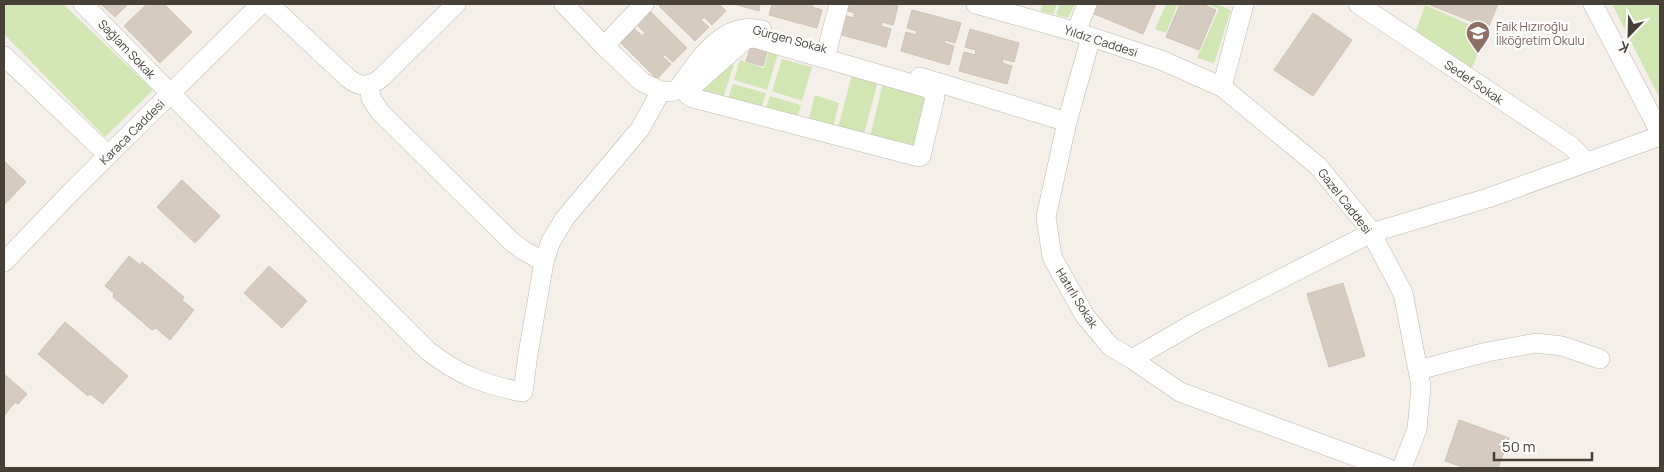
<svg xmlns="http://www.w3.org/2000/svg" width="1664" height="472" viewBox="0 0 1664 472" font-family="Manrope,sans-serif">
<rect width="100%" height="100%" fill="#f4f0e9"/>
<g fill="#d2e6b3">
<polygon points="4,4 63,4 153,90 105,137 4,34"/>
<polygon points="1043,4 1057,4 1053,14 1040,11"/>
<polygon points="1060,4 1075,4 1068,18 1056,15"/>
<polygon points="1166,4 1178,4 1166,33 1155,29"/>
<polygon points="1207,4 1216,4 1231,10 1215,61 1213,63 1197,58 1219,9"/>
<polygon points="1612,4 1660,4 1660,99"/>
<polygon points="1425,5 1487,32 1472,68 1416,31"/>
<polygon points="780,47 767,90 734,80 740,60 764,68 769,49"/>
<polygon points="739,48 722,102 692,90"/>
<polygon points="782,59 812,67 802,101 772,91"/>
<polygon points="853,70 879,77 863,138 837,132"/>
<polygon points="884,79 928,98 918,153 869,141"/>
<polygon points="733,84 766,93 760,113 726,104"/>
<polygon points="815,95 839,103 832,131 807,125"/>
<polygon points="770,96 801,105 796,121 764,114"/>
</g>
<g fill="#d5cbbe" stroke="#cfc2b2">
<polygon points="101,4 128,4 115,17"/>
<polygon points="147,4 164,4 192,32 160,63 124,26"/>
<polygon points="662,4 719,4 726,11 712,25 704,17 701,20 709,27 695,41 659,6"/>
<polygon points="734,4 760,4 759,11"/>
<polygon points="772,4 813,4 812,7 822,10 817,28 769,15"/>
<polygon points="846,4 890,4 898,6 893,25 882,22 881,26 891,29 886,47 838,34 843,15 853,18 855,13 844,10"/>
<polygon points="1096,4 1156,4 1143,34 1092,13"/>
<polygon points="1180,4 1202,4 1216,10 1199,50 1166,37"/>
<polygon points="1428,4 1498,4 1488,28"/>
<polygon points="912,10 961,23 955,43 945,40 944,43 954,46 949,65 901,51 906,32 916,35 917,31 907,28"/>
<polygon points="651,12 687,48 673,62 665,55 663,57 671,64 657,79 621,43 635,29 642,36 645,33 638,26"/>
<polygon points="1313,13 1352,40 1313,96 1274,70"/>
<polygon points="970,29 1019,43 1014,62 1003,59 1002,63 1012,66 1007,84 959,71 964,52 975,55 976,50 965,47"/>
<polygon points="751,46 767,51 763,66 746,61"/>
<polygon points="4,161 26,182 4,205"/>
<polygon points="182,180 220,216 195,243 157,207"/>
<polygon points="129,256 140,265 142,262 184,297 182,300 194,310 170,340 156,328 152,330 113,297 114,293 105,286"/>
<polygon points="269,266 307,301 282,328 244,293"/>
<polygon points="1343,283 1365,356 1329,367 1307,294"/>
<polygon points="65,322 128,376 103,404 90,394 88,396 38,354"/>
<polygon points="4,374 27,394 18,404 15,402 4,416"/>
<polygon points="1459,420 1509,438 1498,468 1466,468 1445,461"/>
</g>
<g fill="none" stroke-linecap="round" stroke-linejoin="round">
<defs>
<g id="minor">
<path d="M83 4 170 93 428 351C459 375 485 385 523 392L528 354 544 262 551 241 565 218 640 129 661 91"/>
<path d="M269 4 348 78C360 88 371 87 382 77L456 4"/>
<path d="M564 4 604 46 642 82 661 91 670 92 677 90C698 62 721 20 762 30"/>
<polyline points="976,4 1076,32 1161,60 1222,87 1318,166 1368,227 1403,293 1421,386 1417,429 1402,468"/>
<polyline points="1358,4 1571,146 1587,162"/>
<polyline points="1593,4 1660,132"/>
<polyline points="1076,32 1087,4"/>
<polyline points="1091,37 1067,122 1046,217 1052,257 1085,316 1110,346 1132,359 1180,392 1387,468"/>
<polygon points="754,38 930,89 935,97 921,156 919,157 693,98 688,95 689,90 696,83 746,39"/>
<polyline points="604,46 644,4"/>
<polyline points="4,56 108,155"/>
<polyline points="825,58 839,4"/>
<polyline points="920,77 1067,122"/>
<polyline points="369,85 371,98 380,112 512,242 523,250 544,262"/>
<polyline points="1222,87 1244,4"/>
<polyline points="4,262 72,191 261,4"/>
<polyline points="1132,359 1196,322 1371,233 1488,198 1660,136"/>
<polyline points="1418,370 1487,352 1536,343 1562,346 1600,359"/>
</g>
</defs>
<use href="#minor" stroke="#bfb7ab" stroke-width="20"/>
<use href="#minor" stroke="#fff" stroke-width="19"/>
</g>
<defs>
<symbol id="school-pin" viewBox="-11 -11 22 30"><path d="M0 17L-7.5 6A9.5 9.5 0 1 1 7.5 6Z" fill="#8d6e63" stroke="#fff"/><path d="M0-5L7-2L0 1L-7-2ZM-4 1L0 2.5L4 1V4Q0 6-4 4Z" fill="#fff"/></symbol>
</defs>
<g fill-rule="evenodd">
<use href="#school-pin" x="1464" y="19" width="28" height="38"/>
</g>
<g text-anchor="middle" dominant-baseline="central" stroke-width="4.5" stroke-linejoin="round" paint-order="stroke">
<g font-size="12" fill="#785e54" stroke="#fff" text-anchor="start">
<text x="1496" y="26">Faik Hızıroğlu<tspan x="1496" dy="14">İlköğretim Okulu</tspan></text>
</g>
<g font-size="12" fill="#474037" stroke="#fff">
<text transform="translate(790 39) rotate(15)">Gürgen Sokak</text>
<text transform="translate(1101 41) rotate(18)">Yıldız Caddesi</text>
<text transform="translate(127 49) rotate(46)">Sağlam Sokak</text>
<text transform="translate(1474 82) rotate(34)">Sedef Sokak</text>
<text transform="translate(132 132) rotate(-45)">Karaca Caddesi</text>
<text transform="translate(1345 201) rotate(52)">Gazel Caddesi</text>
<text transform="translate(1077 298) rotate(58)">Hatırlı Sokak</text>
</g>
</g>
<rect width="1664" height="472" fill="none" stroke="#474037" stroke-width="10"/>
<g transform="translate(1629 35) rotate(203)" stroke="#ffffff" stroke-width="4" paint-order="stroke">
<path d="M0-4L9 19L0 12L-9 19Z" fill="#474037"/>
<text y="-8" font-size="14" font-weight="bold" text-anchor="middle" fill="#474037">K</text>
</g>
<path d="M1494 452v8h98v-8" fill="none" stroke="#474037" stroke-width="2.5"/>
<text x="1502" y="452" font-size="15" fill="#474037" stroke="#ffffff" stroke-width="4" paint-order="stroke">50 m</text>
</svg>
